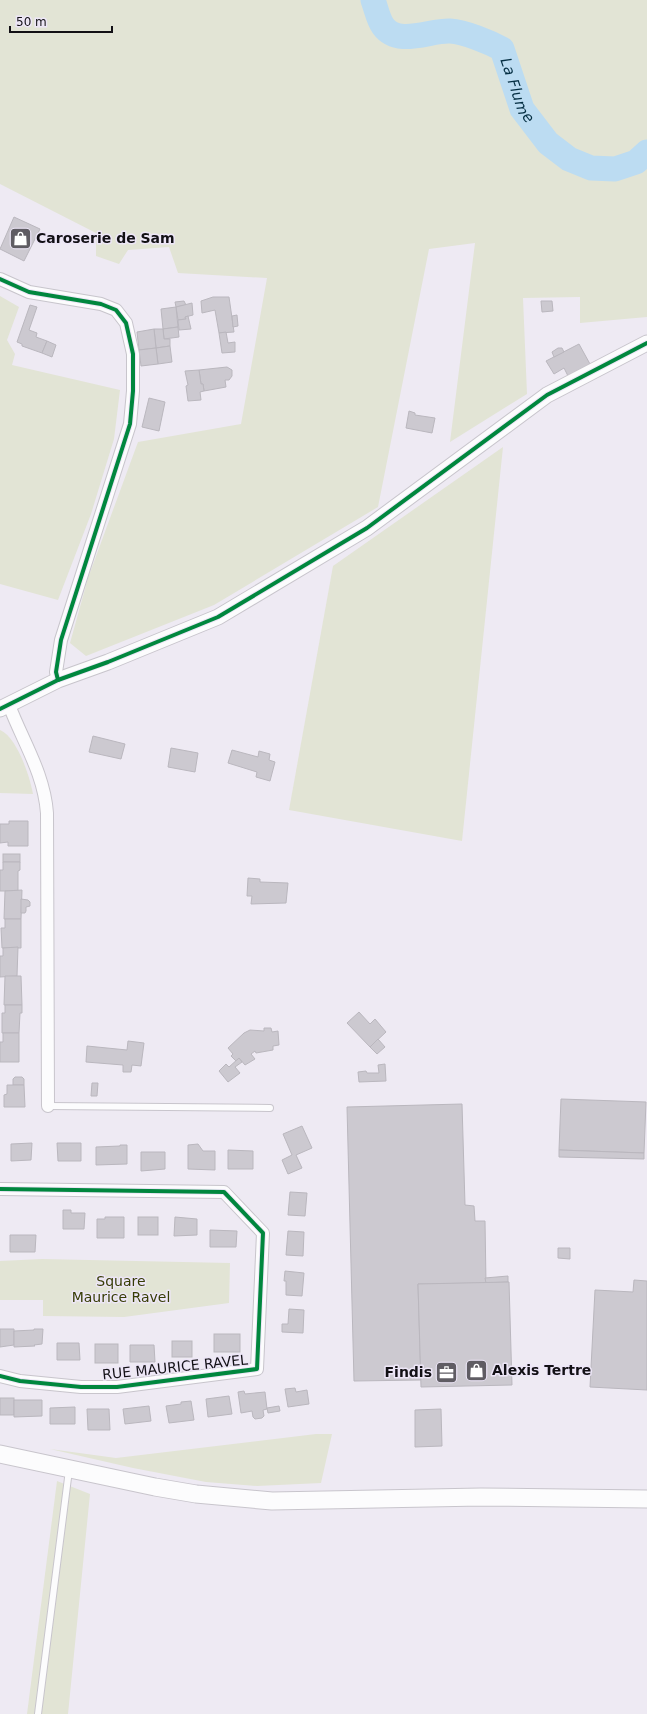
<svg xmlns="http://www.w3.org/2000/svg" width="647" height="1714" viewBox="0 0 647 1714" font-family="'DejaVu Sans',sans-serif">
<rect width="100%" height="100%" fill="#eeeaf3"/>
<g fill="#e2e4d5">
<polygon points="0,0 647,0 647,317 580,323 580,297 523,298 527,394 450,442 475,243 429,249 378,507 214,605 86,656 70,643 88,578 138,442 241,424 267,278 178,273 169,247 128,250 119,264 96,256 96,233 0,184"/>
<polygon points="0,296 19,307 7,340 15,354 12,365 120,390 114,439 91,514 58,600 0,584"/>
<polygon points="503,447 462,841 289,810 333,566"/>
<path d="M0 730C17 737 30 777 33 794L0 793Z"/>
<polygon points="42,1259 230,1263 229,1303 124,1317 43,1316 43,1300 0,1300 0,1261"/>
<polygon points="316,1434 332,1434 321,1483 257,1486 206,1482 133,1468 50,1449 116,1458"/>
<polygon points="57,1481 90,1494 68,1714 27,1714"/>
</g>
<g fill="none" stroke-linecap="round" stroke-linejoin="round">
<path stroke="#bcdcf2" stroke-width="25" id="s1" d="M373 0C376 8 378 19 383 26 398 47 430 30 450 31 465 32 489 42 502 49L522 109 548 143 569 159 591 168 615 169 636 162 647 152"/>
</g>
<g fill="#ccc9d0" stroke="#bab7be">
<polygon points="14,217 40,229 24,261 0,249"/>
<polygon points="213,297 229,297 234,332 219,333 215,310 202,313 201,301"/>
<polygon points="184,301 186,305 176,307 175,302"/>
<polygon points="541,301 552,301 553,311 542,312"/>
<polygon points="192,303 193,315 185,317 186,319 178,320 176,307"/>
<polygon points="30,305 37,307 29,330 37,333 36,337 47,341 42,353 22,346 22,344 17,342"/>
<polygon points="176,307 178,327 163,329 161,309"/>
<polygon points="237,315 238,326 233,327 232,316"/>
<polygon points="188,316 191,329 179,330 178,320 186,319 185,317"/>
<polygon points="178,327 179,337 164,339 163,329"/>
<polygon points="154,329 163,329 164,339 170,339 170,346 156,348"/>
<polygon points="154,329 156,348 139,350 137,332"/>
<polygon points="226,332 228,343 235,342 235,352 222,353 219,333"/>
<polygon points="47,341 56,345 52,357 42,353"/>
<polygon points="579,344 590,364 568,376 564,368 554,374 546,361"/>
<polygon points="170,346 172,362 158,364 156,348"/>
<polygon points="156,348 158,364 141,366 139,350"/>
<polygon points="558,348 562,348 564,352 554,357 552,352"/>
<polygon points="227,367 232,370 232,376 229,380 225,380 226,387 204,391 203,384 201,384 199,370"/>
<polygon points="199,370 201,384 203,384 204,391 200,392 201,400 188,401 186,386 188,385 185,371"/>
<polygon points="149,398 165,402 159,431 142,427"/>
<polygon points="409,411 415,413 415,415 435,418 432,433 406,428"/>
<polygon points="93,736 125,744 121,759 89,752"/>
<polygon points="171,748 198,753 195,772 168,767"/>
<polygon points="232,750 258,757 259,751 270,754 269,760 275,762 270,781 256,777 257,772 228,763"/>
<polygon points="9,821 28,821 28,846 8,846 8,842 0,843 0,824 9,824"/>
<rect x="3" y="854" width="17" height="8"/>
<polygon points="3,862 20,862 20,870 18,871 18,891 0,891 0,870 3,870"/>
<polygon points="248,878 260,879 260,882 288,883 286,903 251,904 252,896 247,896"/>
<polygon points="22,890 21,919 4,919 5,891"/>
<polygon points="21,899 28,900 30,902 30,906 26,907 26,911 25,913 21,913"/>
<polygon points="5,919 21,919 21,948 2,948 1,928 5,928"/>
<polygon points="18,947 17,976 0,977 0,956 3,956 3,948"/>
<polygon points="5,976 21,976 22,1005 4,1005"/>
<polygon points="5,1005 22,1005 22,1013 20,1013 19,1033 2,1033 2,1013 5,1013"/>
<polygon points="359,1012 370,1024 375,1019 386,1032 370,1047 347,1023"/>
<polygon points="264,1028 271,1028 272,1032 278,1031 279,1045 273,1046 273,1050 256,1053 255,1051 251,1054 255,1059 245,1065 239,1058 236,1061 231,1056 233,1054 228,1048 244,1033 250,1030 264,1031"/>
<polygon points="3,1033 19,1033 19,1062 0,1062 0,1042 3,1042"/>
<polygon points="378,1039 385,1047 377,1054 370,1047"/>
<polygon points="128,1041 144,1043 141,1066 132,1065 131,1072 123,1072 123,1065 86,1062 87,1046 127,1050"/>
<polygon points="239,1058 242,1062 235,1067 240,1073 228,1082 219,1071 226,1064 229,1067"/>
<polygon points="385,1064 386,1081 359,1082 358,1072 366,1071 367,1073 379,1073 378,1065"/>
<polygon points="15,1077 22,1077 24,1079 24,1085 13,1085 13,1079"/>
<polygon points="92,1083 98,1083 97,1096 91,1096"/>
<polygon points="7,1085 24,1085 25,1107 4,1107 4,1095 7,1094"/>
<polygon points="561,1099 646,1102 644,1153 559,1150"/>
<polygon points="462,1104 465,1205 474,1206 475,1221 485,1221 486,1283 418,1284 421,1380 354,1381 347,1107"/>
<polygon points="302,1126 312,1148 296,1155 302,1168 288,1174 282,1160 292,1155 283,1134"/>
<polygon points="32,1143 31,1160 11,1161 11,1144"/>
<polygon points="57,1143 81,1143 81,1161 58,1161"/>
<polygon points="198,1144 203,1151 215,1151 215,1170 188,1169 188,1145"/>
<polygon points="120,1145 127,1145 127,1164 96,1165 96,1147 120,1146"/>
<polygon points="228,1150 253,1151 253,1169 228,1169"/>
<polygon points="559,1150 644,1153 644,1159 559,1157"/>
<polygon points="141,1152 165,1152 165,1169 141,1171"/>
<polygon points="290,1192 307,1193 305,1216 288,1215"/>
<polygon points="63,1210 71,1210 71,1213 85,1213 84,1229 63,1229"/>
<polygon points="105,1217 124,1217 124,1238 97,1238 97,1219 105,1219"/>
<rect x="138" y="1217" width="20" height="18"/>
<polygon points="175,1217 197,1219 197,1235 174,1236"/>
<polygon points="210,1230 237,1231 236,1247 210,1247"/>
<polygon points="288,1231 304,1232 303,1256 286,1255"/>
<polygon points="10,1235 36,1235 35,1252 10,1252"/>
<polygon points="558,1248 570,1248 570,1259 558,1258"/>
<polygon points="285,1271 304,1273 302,1296 286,1295 286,1281 284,1281"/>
<polygon points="508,1276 508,1282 486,1283 485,1278"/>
<polygon points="634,1280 647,1281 647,1390 590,1387 595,1290 633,1292"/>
<polygon points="509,1282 512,1385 421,1387 418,1284"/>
<polygon points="289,1309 304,1310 303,1333 282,1332 282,1324 288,1324"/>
<polygon points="0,1329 14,1329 14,1345 0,1347"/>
<polygon points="34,1329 43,1329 42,1344 34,1345 35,1346 14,1347 14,1331 34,1330"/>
<rect x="214" y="1334" width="26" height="18"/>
<rect x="172" y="1341" width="20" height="16"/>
<polygon points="57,1343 79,1343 80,1360 57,1360"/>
<rect x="95" y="1344" width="23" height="19"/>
<polygon points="130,1345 154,1345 155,1362 130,1362"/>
<polygon points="295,1388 296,1392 307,1390 309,1404 288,1407 285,1389"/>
<polygon points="244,1391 245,1394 265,1392 267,1409 263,1410 264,1416 262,1418 255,1419 253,1417 252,1411 241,1413 238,1392"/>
<polygon points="229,1396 232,1414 208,1417 206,1399"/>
<rect x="0" y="1398" width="14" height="17"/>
<polygon points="14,1400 42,1400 42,1416 14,1417"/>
<polygon points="191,1401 194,1420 169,1423 166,1406 181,1404 181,1402"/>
<polygon points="149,1406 151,1421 125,1424 123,1409"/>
<polygon points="279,1406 280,1411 268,1413 267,1408"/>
<polygon points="75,1407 75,1424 50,1424 50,1408"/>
<polygon points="87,1409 109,1409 110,1430 88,1430"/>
<polygon points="441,1409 442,1446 415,1447 415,1410"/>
</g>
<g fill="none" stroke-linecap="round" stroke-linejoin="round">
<defs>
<g id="service">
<polyline points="48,1106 270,1108"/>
<polyline points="38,1714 69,1470"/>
</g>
<g id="minor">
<polyline points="0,279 29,292 101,304 116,310 126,323 133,354 133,391 130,424 61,640 56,672 58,680"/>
<path d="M9 705C23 742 44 773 47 813L48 1106"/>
<polyline points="0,1189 224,1192 263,1233 257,1369 117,1387 81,1387 20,1381 0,1376"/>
</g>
<polyline id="tertiary" points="0,709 58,680 108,662 218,617 367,528 547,395 647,343"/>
<polyline id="secondary" points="0,1454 155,1487 196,1494 272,1501 481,1497 647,1499"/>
</defs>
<use href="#service" stroke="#c8c5cc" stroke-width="8"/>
<use href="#minor" stroke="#c8c5cc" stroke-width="14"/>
<use href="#tertiary" stroke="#c8c5cc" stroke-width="17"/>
<use href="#secondary" stroke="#c8c5cc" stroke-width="19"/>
<use href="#service" stroke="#fcfcfd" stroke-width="6"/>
<use href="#minor" stroke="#fcfcfd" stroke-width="12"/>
<use href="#tertiary" stroke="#fcfcfd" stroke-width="15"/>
<use href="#secondary" stroke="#fcfcfd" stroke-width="17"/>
<defs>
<g id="cycleway">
<polyline points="0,279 29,292 101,304 116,310 126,323 133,354 133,391 130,424 61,640 56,672 58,680"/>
<polyline points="0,709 58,680 108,662 218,617 367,528 547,395 647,343"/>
<polyline points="0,1189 224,1192 263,1233 257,1369 117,1387 81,1387 20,1381 0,1376"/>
</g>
</defs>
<use href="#cycleway" stroke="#ede6f7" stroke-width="6"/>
<use href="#cycleway" stroke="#00873e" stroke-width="4"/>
</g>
<defs>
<symbol id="shop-square" viewBox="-11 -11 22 22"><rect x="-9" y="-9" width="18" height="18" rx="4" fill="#5f5c63" stroke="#ede6f7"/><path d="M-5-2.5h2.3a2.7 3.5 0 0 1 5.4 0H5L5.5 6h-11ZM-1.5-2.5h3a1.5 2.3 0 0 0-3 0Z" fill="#fff"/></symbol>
<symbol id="office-square" viewBox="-11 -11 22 22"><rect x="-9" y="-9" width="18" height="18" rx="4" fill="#5f5c63" stroke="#ede6f7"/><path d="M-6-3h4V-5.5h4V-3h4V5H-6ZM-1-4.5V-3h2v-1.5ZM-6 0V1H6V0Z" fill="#fff"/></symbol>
</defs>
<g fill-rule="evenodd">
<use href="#shop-square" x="8" y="226" width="25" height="25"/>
<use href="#shop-square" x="464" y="1358" width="25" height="25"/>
<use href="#office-square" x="434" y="1360" width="25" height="25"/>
</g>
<g text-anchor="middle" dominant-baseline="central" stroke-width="3" stroke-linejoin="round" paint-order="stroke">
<g font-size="14" font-weight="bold" fill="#121015" stroke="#ede6f7" text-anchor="start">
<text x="36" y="238">Caroserie de Sam</text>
<text x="492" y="1370">Alexis Tertre</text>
<text x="432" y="1372" text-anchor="end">Findis</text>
</g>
<g font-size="14" fill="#373d05" stroke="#ede6f7">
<text x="121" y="1281">Square<tspan x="121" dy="16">Maurice Ravel</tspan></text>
</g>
<g font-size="14" fill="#121015" stroke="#ede6f7">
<text transform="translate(175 1367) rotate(-6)">RUE MAURICE RAVEL</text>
</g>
<g font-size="15" font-style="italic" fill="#052f43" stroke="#ede6f7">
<text stroke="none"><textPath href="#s1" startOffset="198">La Flume</textPath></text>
</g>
</g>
<path d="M10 26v6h102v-6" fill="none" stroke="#121015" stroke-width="2"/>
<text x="16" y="26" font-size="12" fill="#121015" stroke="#ede6f7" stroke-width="3" paint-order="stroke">50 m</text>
</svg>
